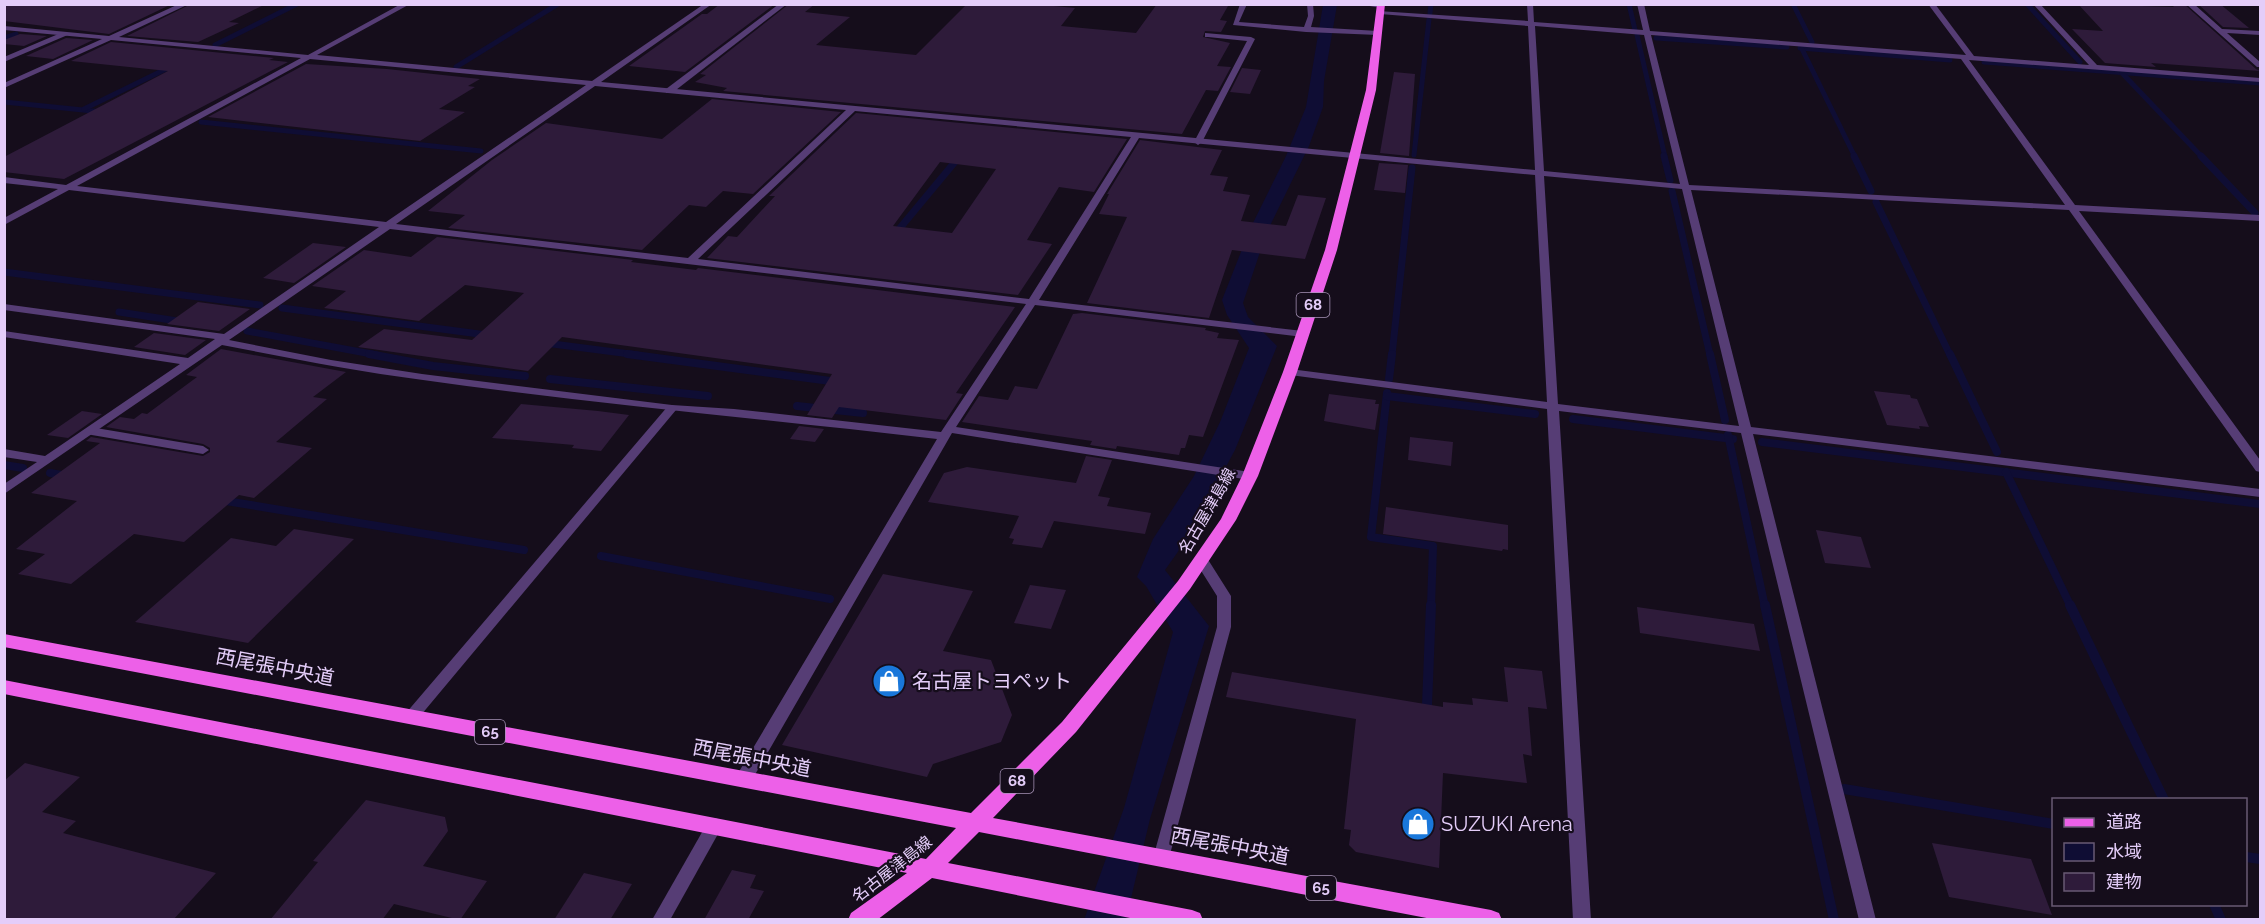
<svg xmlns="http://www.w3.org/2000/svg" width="2265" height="924" viewBox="0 0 2265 924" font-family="Raleway,'Noto Sans JP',sans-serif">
<rect width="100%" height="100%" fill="#150d1b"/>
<polygon fill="#0f0d34" points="1323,5 1337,5 1324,81 1323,107 1309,146 1266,234 1243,303 1248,317 1277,346 1235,450 1187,539 1165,570 1209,626 1150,819 1126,919 1084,920 1124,808 1173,632 1146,586 1137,577 1153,539 1194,476 1220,422 1249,348 1227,315 1222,300 1250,229 1286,156 1306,107"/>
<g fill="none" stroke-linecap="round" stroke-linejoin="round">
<g stroke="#0f0d34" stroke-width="5">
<polyline points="1629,4 1635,30"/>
<polyline points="1793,4 1812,42"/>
<polyline points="2027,4 2080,62"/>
<polyline points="1430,13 1431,4"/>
<polyline points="1637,35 1665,157"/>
<polyline points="4,38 16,34"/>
<polyline points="1656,38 1787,47"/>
<polyline points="215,45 297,4"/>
<polyline points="1800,48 1950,60"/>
<polyline points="1802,49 1855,157"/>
<polyline points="1984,62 2260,83"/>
<polyline points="456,67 558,4"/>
<polyline points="2122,73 2202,157"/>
<polyline points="4,102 103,112"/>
<polyline points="84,109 172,66"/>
<polyline points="201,122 481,151"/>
<polyline points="1414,155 1429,19"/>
</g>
<g stroke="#0f0d34" stroke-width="7">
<polyline points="1664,156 1670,180"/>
<polyline points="1854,156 1871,191"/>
<polyline points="2201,156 2255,213"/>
<polyline points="1672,191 1710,355"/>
<polyline points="1876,202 1950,355"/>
<polyline points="895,234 959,157"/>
<polyline points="4,272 260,305"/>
<polyline points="282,308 487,335"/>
<polyline points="119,312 184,322"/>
<polyline points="247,331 377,355"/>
<polyline points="545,343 638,355"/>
<polyline points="1392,355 1412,168"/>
</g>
<g stroke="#0f0d34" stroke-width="8">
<polyline points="369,354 433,366 525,376"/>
<polyline points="627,354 838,382"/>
<polyline points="1710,354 1725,420"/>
<polyline points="1950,354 1997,452"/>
<polyline points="550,379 708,396"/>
<polyline points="1389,379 1392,354"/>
<polyline points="1387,393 1371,537 1433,546 1431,607"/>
<polyline points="1387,396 1535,414"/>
<polyline points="797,406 863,413"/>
<polyline points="1573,419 1733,439"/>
<polyline points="1728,435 1765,607"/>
<polyline points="1762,442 2260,504"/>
<polyline points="4,465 23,468"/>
<polyline points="2006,472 2071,607"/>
<polyline points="50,473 68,476"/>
<polyline points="220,500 524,550"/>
<polyline points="601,556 830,599"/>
</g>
<g stroke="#0f0d34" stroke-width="10">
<polyline points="1765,605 1834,920"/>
<polyline points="2070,605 2164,800"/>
<polyline points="1429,715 1427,705 1431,605"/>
<polyline points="1844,789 2054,824"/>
<polyline points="2246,857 2260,859"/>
<polyline points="2214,904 2221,920"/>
</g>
</g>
<g fill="#2e1b3a" fill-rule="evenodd">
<polygon points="4,4 172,4 109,34 4,21"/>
<polygon points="191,4 266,4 229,22 239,23 198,42 127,36"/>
<polygon points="720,4 775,4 685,72 629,66 702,14 707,14"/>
<polygon points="789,4 815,4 805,12 850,17 816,45 916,55 967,4 1033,4 1075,8 1061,26 1136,33 1157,4 1224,4 1228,6 1220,20 1227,21 1221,32 1205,31 1203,37 1230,43 1217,66 1231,67 1218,91 1206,90 1182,134 723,91 727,88 695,82 706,75 700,74"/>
<polygon points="2078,4 2174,7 2171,4 2184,4 2256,69 2260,71 2151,63 2156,67 2105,63 2072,29 2103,31"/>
<polygon points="2198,4 2220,4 2249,28 2223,27"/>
<polygon points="20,34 47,36 24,46 4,44 4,40"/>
<polygon points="66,38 93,40 53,59 26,56"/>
<polygon points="111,42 274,58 269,60 288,62 64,179 4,172 4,157 168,71 71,61"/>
<polygon points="306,64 387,69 480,79 468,86 475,87 439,109 465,112 420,141 208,117"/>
<polygon points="1242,68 1261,70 1250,94 1230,92"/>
<polygon points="1394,72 1415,74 1409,156 1380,153"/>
<polygon points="712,99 841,112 753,194 723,191 706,207 689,205 642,250 448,228 465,215 428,211 492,160 546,123 662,139"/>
<path d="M856 113 1127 139 1094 192 1059 187 1027 240 1052 244 1018 295 707 258 728 236 737 237 775 196H769ZM940 162 996 169 952 233 893 226Z"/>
<polygon points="1140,140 1222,150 1210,175 1228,177 1223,191 1250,195 1241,221 1286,226 1298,195 1326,198 1305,259 1232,250 1209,318 1087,303 1127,217 1099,214 1109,194 1107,194"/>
<polygon points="1379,163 1408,165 1405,193 1374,190"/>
<polygon points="437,237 633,260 631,262 696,270 698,268 1015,307 956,393 963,394 946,420 839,407 832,418 807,415 832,374 562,337 528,371 358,347 384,329 472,340 524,293 465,285 419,321 324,308 346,291 312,286 364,250 411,257"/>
<polygon points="313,243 346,247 294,283 263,278"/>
<polygon points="198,302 250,309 219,331 167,324"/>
<polygon points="1082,313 1206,328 1205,330 1219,333 1217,338 1239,340 1203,437 1189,435 1185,448 1181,448 1179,455 1117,446 1116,449 1090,445 1092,441 962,422 979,396 1008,400 1015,386 1037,389 1073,314"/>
<polygon points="154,333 206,340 185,355 134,347"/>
<polygon points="221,349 346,372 313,397 327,399 276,442 312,448 254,498 239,495 184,542 134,534 71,584 18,574 45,554 16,549 77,501 31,493 100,443 86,441 91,437 203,456 210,452 210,448 203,444 106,427 120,417 134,419 142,413 147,414 197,377 186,375"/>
<polygon points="1874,391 1910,395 1911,398 1917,399 1929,427 1919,426 1920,429 1887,425"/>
<polygon points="1329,394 1376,400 1375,404 1379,404 1375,430 1324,421"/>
<polygon points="521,404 598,411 629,415 601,451 572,448 574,445 492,438"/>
<polygon points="82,411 102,414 68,438 47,435"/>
<polygon points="799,426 808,427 824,429 815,442 790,439"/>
<polygon points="1410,437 1453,442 1451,466 1408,460"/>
<polygon points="1086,456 1112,460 1098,496 1110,498 1107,506 1151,513 1145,534 1054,521 1042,548 1012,544 1014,539 1009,538 1019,516 928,502 944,473 967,467 1076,483"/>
<polygon points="1386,507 1508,525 1508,550 1503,549 1502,551 1383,534"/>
<polygon points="294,529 354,539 248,643 135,622 231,538 276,546"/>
<polygon points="1816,530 1861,537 1871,568 1825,563"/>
<polygon points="883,574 973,591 943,651 991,660 1012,715 1001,742 933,764 927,777 782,745"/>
<polygon points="1030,585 1066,590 1051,629 1014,623"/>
<polygon points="1637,607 1754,624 1760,651 1640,633"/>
<polygon points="1504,667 1542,671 1547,709 1528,707 1532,756 1523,754 1527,783 1443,773 1439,868 1356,852 1349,845 1351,830 1344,829 1356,719 1226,697 1232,672 1443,707 1443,702 1473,705 1472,698 1508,702"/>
<polygon points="25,763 80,777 42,812 76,821 63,833 216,873 173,920 4,920 4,781"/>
<polygon points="366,800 445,817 448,831 423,866 487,881 460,920 394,904 382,920 270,920 318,862 313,861"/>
<polygon points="1932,843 2031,859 2052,915 1949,897"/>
<polygon points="732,870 756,875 750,888 764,891 748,920 704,920"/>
<polygon points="584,873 632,884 610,920 554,920"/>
</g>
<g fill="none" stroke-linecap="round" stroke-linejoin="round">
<g fill="#563d75" fill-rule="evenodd">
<polygon points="779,4 787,4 672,93 666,93 666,89"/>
<polygon points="1240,4 1247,4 1239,22 1304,27 1308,16 1307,4 1313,4 1314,16 1311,27 1378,31 1382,33 1378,35 1306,32 1233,25"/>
<polygon points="1358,4 1383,4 1384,6 1381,8"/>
<polygon points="63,32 70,34 4,62 4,57"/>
<polygon points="1205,33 1251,37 1255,39 1202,142 1198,145 1194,142 1247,41 1208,37 1205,37"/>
<polygon points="672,405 678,408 676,410 416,721 411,723 406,721 404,717 406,713 668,406"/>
<polygon points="90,427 203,446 209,450 203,454 86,434 84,431"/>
</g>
<g fill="#563d75" fill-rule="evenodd">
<path d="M179 4H189L119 37 308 55 401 4H410L317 55 592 81 704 4H712L601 82 1535 170 1528 26 1380 14 1378 13V11L1528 21 1527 4H1533L1534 22 1643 30 1637 4H1644L1650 31 1966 55 1928 4H1935L1974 56 2089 65 2033 4H2040L2097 65 2260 78V82L1969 60 2075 205 2260 215V221L2079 211 2260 460V472L2256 471 2069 210 1691 190 1751 427 2260 489V497L1753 434 1876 920H1859L1741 433 1559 411 1591 920H1573L1547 409 1290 375 1285 372 1290 369 1547 402 1535 175 1139 138 1039 300 1303 331 1308 334 1303 337 1035 305 956 427 1250 472 1256 476 1250 480 952 433 749 785 743 786 737 785 735 780 737 775 937 439C765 419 594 404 423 380 355 371 289 358 222 345L4 494V484L37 462 4 457V449L45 456 180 364 4 337V331L188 358 215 339 4 310V304L224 334 379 227 69 190 4 225V218L58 189 4 183V177L66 185 301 58 111 40 4 88V83L102 39 4 30V26L109 36ZM1535 26 1644 35 1680 184 1544 171ZM1651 35 1961 59 2065 205 1689 185ZM310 59 586 85 386 222 77 186ZM595 86 846 110 688 258 396 224ZM855 111 1131 137 1029 299 698 259ZM1544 176 1682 189 1739 426 1558 404ZM390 229 1026 304 941 432 734 409 672 405 422 374 331 360 229 340Z"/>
<polygon points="2186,4 2194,4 2222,29 2260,31 2260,35 2227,33 2260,62 2260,67 2257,67"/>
<polygon points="1202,556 1207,558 1231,596 1231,627 1169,858 1167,863 1161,865 1155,863 1153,858 1217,627 1217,596 1195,561 1197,558"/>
<polygon points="715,818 721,820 723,825 670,920 652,920 709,820"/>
</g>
<polygon fill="#ed60e8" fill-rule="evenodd" points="1377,4 1385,4 1376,90 1337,250 1297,372 1258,476 1236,520 1190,589 1076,732 993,818 1491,910 1499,913 1502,920 1437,920 979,832 948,863 1192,910 1200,913 1203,920 1140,920 932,878 877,920 848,920 851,913 907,873 4,694 4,680 926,859 956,828 4,647 4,634 971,813 1062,722 1178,581 1221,519 1242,476 1283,372 1325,250 1366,90"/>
</g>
<defs>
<symbol id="shop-disc" viewBox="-11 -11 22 22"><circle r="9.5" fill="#1977da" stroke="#150d1b"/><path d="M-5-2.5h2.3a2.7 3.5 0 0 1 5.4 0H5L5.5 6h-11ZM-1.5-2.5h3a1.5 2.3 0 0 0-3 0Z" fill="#fff"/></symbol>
</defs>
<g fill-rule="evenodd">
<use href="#shop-disc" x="870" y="662" width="38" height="38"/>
<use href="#shop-disc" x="1399" y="805" width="38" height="38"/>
</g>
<g text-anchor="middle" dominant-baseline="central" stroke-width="4.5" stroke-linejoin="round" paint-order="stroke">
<g fill="#150d1b" stroke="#a693b6" stroke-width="1.5">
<rect x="1296.5" y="293" width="33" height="24" rx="4.5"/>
<rect x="475" y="720" width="30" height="24" rx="4.5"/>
<rect x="1000.5" y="769" width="33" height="24" rx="4.5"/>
<rect x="1306" y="876" width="30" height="24" rx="4.5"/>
</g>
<g font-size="15" font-weight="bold" fill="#e4cdf9">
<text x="1313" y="305">68</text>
<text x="490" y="732">65</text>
<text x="1017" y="781">68</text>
<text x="1321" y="888">65</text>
</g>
<g font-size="16" fill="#e4cdf9" stroke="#150d1b">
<text transform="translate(1207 511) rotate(-60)">名古屋津島線</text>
<text transform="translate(892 869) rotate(-38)">名古屋津島線</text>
</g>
<g font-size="20" fill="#e4cdf9" stroke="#150d1b">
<text transform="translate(275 667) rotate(11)">西尾張中央道</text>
<text transform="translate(752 758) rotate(11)">西尾張中央道</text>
<text transform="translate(1230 846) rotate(11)">西尾張中央道</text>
</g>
<g font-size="20" fill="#e4cdf9" stroke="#150d1b" text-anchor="start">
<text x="912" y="681">名古屋トヨペット</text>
<text x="1441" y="824">SUZUKI Arena</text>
</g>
</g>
<rect width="2265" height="924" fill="none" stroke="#e4cdf9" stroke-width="12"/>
<rect x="2052" y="798" width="195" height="108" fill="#150d1b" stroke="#685a74" stroke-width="1.5"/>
<rect x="2064" y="818" width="30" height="9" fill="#ed60e8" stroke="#685a74" stroke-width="1.5"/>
<text x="2106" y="828" font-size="18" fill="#e4cdf9">道路</text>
<rect x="2064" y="843" width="30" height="18" fill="#0f0d34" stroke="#685a74" stroke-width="1.5"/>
<text x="2106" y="858" font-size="18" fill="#e4cdf9">水域</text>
<rect x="2064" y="873" width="30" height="18" fill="#2e1b3a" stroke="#685a74" stroke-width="1.5"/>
<text x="2106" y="888" font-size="18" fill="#e4cdf9">建物</text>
</svg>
